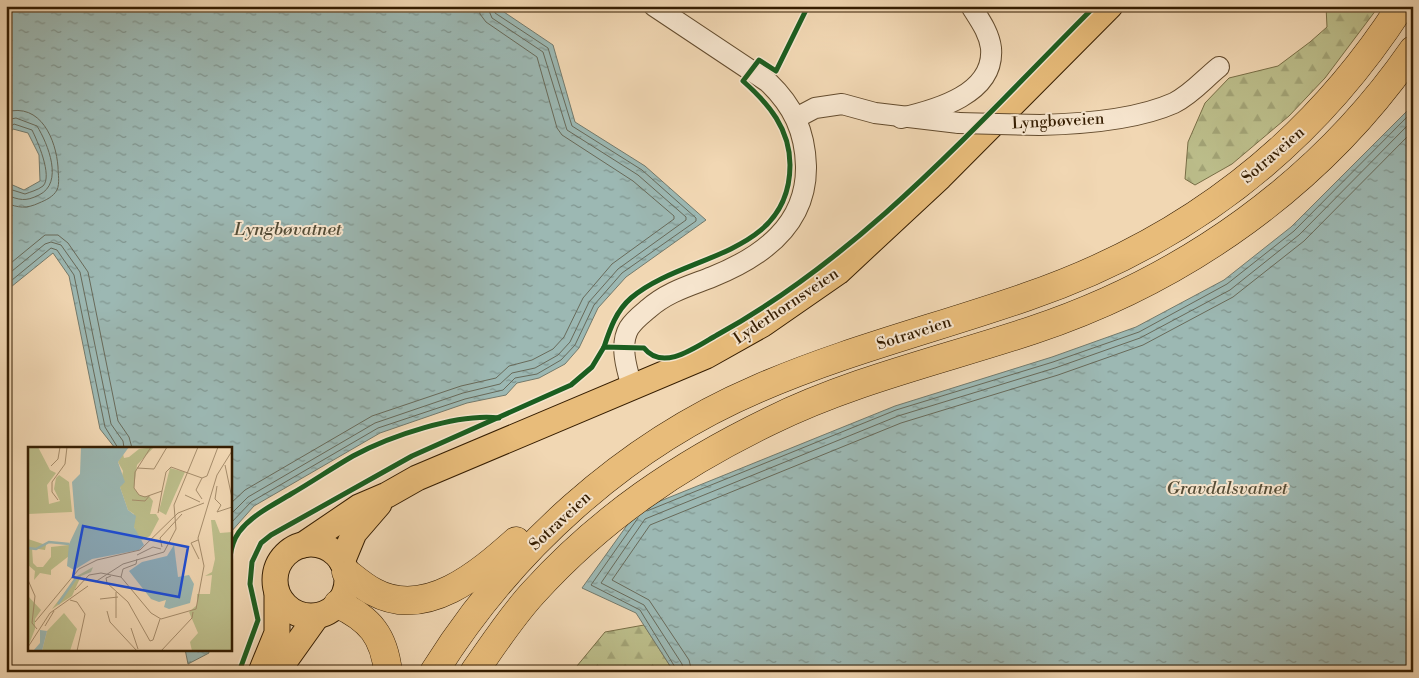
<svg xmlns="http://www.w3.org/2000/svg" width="1419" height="678" viewBox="0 0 1419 678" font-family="'Libre Bodoni',serif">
<defs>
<pattern id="forest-firs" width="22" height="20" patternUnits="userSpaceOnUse" patternTransform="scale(1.25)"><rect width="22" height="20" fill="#bcbe8b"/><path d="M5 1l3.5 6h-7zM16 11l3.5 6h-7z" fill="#a2a376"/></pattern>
<pattern id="water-ripples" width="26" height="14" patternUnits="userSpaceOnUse" patternTransform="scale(1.25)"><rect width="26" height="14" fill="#9cb8b3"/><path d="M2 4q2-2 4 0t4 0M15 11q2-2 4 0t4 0" fill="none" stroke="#80958f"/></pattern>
</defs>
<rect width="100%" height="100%" fill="#f1d7b3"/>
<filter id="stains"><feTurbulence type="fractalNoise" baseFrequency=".004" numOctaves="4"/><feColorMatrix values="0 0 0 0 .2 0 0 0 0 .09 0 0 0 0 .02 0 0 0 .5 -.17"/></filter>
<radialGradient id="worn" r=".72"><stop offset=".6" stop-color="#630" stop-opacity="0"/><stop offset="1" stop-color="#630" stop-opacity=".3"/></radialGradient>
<g fill="url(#forest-firs)" stroke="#786e46">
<polygon points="1326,6 1379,6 1325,78 1289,116 1232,164 1195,185 1185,179 1188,142 1205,103 1229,78 1278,66 1310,42 1327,27"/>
<polygon points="644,625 674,672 572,672 605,632"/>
</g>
<g fill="url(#water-ripples)" stroke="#737a6c">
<polygon points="6,6 495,6 553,45 575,122 645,166 706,220 626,277 598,308 579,348 565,364 539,378 517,383 506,395 467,403 380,433 254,506 230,533 230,448 115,448 100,429 69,276 53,253 6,291 6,173 8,183 24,190 40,181 39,155 28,133 13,129 6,139"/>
<polygon points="1413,105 1413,672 674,672 636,613 582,588 638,510 895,406 1052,357 1136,327 1224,280 1291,227"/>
<polygon points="185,649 208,649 209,653 188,664"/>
</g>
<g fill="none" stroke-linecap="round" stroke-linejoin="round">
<g stroke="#686a5a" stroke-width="1">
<path d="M6 112C41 102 56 140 58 167 58 174 60 183 57 190 53 197 46 200 39 203 26 209 19 208 6 203"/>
<path d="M6 120 16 118 37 126C48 144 64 183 39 195 25 202 20 200 6 195"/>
<path d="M6 130 14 124 32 130C37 140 53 176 43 186 38 190 30 192 25 194L6 188"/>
<polyline points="6,267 45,235 58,235 68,243 88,272 118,421 129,437 132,448"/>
<polyline points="6,276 45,244 51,242 61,245 80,272 111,424 123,441 124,448"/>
<polyline points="6,285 51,248 57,250 74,275 105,427 118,448"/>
<polyline points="230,504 245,490 372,416 461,386 496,378 509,366 532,360 553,349 564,337 583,298 612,264 674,219 674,216 633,181 562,135 557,128 537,57 486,22 480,14 479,6"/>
<polyline points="647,511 896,410 1053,362 1139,332 1227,284 1294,231 1413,111"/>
<polyline points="230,515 248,497 375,423 463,393 500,384 512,373 535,368 558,355 570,342 589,302 618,269 686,220 686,217 638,175 567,130 543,52 492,18 487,6"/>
<polyline points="638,518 591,585 640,610 678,672"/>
<polyline points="230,524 251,502 378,428 465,399 503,390 515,378 537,374 561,360 575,345 594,305 622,273 696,221 696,218 642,170 572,126 548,48 495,13 493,6"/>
<polyline points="684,672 682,664 644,605 601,583 645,519 898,416 1055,368 1140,338 1230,290 1299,235 1413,120"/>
<polyline points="692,672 689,660 649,600 612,580 650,525 901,423 1058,375 1143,345 1233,297 1304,241 1413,131"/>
</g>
<defs>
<g id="minor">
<polyline points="796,118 815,108 842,104 875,113 959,123"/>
<path d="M901 118C936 110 995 94 991 48 989 32 979 19 971 6"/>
<path d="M1040 125C1081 124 1136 120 1174 103 1192 94 1204 79 1219 67"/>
<path d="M632 387C627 370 619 345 629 328 634 320 642 314 648 309 667 292 689 286 712 277 762 257 807 225 806 166 805 131 793 106 768 82L654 6"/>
</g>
<g id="major">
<circle cx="311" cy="580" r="36"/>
<polyline points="303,545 359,507 387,495 417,478 706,356 763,324 838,272 940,177 1110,6"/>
<polyline points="342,562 354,533 379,504"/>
<polyline points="261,672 277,633 277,594"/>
<polyline points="277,672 317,616"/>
</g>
<g id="highway">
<path d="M346 572C355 579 364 587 374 592 426 620 480 573 516 541"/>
<path d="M338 604C370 619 384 636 388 672"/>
<path d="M434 672C510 550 624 446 757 389 844 351 937 328 1026 297 1184 243 1311 146 1401 6"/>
<path d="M474 672C493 645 511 617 533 593 601 518 679 465 770 421 853 380 946 359 1033 330 1186 279 1321 183 1413 50"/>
</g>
</defs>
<use href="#minor" stroke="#644c2e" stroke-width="22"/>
<use href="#major" stroke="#351d01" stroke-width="27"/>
<use href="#highway" stroke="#351d01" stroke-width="29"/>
<use href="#minor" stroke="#f6e5ce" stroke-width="20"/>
<use href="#major" stroke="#e8bc7a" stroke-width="25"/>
<use href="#highway" stroke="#e8bc7a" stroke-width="28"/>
<defs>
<polyline id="minor-bridge" points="959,123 1040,125"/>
</defs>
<use href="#minor-bridge" stroke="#644c2e" stroke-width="22" stroke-linecap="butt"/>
<use href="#minor-bridge" stroke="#f6e5ce" stroke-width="20"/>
<defs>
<g id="cycleway">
<path d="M604 347C610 329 616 311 631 298 684 253 790 257 790 165 790 129 769 104 743 81L759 60 776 71 808 6"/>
<path d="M230 557C231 549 234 539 239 532 252 515 273 505 291 494 312 482 332 468 353 456 390 436 458 413 499 418"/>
<path d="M239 672 258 620 250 584 252 562 261 543 271 535 412 456 571 385 592 367 604 347 644 348C663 372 696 347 717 335 864 254 977 124 1095 6"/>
</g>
</defs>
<use href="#cycleway" stroke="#f6e5ce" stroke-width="8"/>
<use href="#cycleway" stroke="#1b5e20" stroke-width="5"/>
</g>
<g text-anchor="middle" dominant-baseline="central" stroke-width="4" stroke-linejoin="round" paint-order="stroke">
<g font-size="16" fill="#351d01" stroke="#f6e5ce">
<text transform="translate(1058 121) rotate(-3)">Lyngbøveien</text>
<text transform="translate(1273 155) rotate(-41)">Sotraveien</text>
<text transform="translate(786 306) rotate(-34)">Lyderhornsveien</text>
<text transform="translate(914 333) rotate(-18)">Sotraveien</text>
<text transform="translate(560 521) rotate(-43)">Sotraveien</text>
</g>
<g font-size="18" font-style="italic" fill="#544c36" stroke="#f6e5ce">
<text x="288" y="229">Lyngbøvatnet</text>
<text x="1227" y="488">Gravdalsvatnet</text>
</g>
</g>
<g transform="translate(28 447)">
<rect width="204" height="204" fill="#f1d7b3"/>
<path d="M0 0H10L22 23 28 26 19 38 21 57 32 54 26 42 28 31 31 28 41 35 44 65 0 67ZM126 0 109 18 106 41 112 49H121L125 54 122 67H128L131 72 122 89 112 94 106 80V67L100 63 92 40 95 24 90 15 95 7 96 11 101 10 111 2ZM183 73H187L192 86 204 85V204H164L162 195 170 186 161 165 169 158V147H182L184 128 177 129 184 125 187 112ZM0 92 18 98 17 103 4 101 5 116 9 120H15L23 110V100L41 98V109L23 123V128L12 126 6 133 7 124 0 118ZM65 120 63 125 53 129 44 149 24 162 49 129ZM0 149 13 163 7 172V182L0 200ZM36 166 49 182 42 204H14L19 184Z" fill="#bcbe8b"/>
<path d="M142 21 157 25 138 68 131 64Z" fill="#bcbe8b"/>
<path d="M53 0H101L90 15 97 35 92 40 100 63 108 69 106 80 116 98 111 103 64 112 46 123 39 119 41 97 51 76 47 71 44 35 52 27ZM146 98 150 130 161 128 166 137 162 156 141 162 136 160 138 153 131 155 123 152 101 124 114 115 139 109ZM12 183 19 184 14 204H5L12 196Z" fill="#9cb8b3"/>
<path fill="none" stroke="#9cb8b3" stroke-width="2.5" d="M0 101 8 102 21 95 41 97M30 157 48 131"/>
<path fill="none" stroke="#a68d6c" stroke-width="1" d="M123 0 107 25 106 41 111 48 117 50 134 44 138 25 143 20 174 31M197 18 204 51M23 19 30 12 32 0M109 21 126 22 139 0M189 39 187 52 193 58 189 65 204 60M157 48 172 55M174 52 168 43 174 31 179 29 190 0M30 53 24 45V35L37 17 39 0M104 53 117 54 122 48M130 66 134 44M170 93 163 96 171 112M134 100 132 91 154 67M136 105 148 82 146 58 170 0M109 108 125 100 133 102M83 129 78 131 79 136 100 155 122 194 125 193 132 172M93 130 95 122 108 117 109 112M0 133 7 149 4 176 9 182M67 135 95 117 136 105M47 143 61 128 73 126 93 130 123 166 133 172 168 162 176 119 170 91 189 28 204 4M72 152 90 150M42 153 49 155 57 167 49 204M79 164 82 175 109 204M88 171V145M7 175 51 122 69 113 112 103 150 66 176 56M17 179 26 164M103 181 110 202M0 200 22 166 60 139M133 204 164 171 165 165"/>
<path fill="#1d4ed8" fill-opacity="0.15" stroke="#1d4ed8" stroke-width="2.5" d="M55 79 160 100 151 150 45 130Z"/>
<rect width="204" height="204" fill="none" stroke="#351d01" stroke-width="2.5"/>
</g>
<rect width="1419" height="678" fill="none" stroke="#f1d7b3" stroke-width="25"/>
<rect x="8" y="8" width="1404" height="663" fill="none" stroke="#351d01" stroke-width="2.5"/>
<rect x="12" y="12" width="1394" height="653" fill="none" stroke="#351d01"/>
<rect width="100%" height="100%" filter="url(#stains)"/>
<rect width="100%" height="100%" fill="url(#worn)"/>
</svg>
